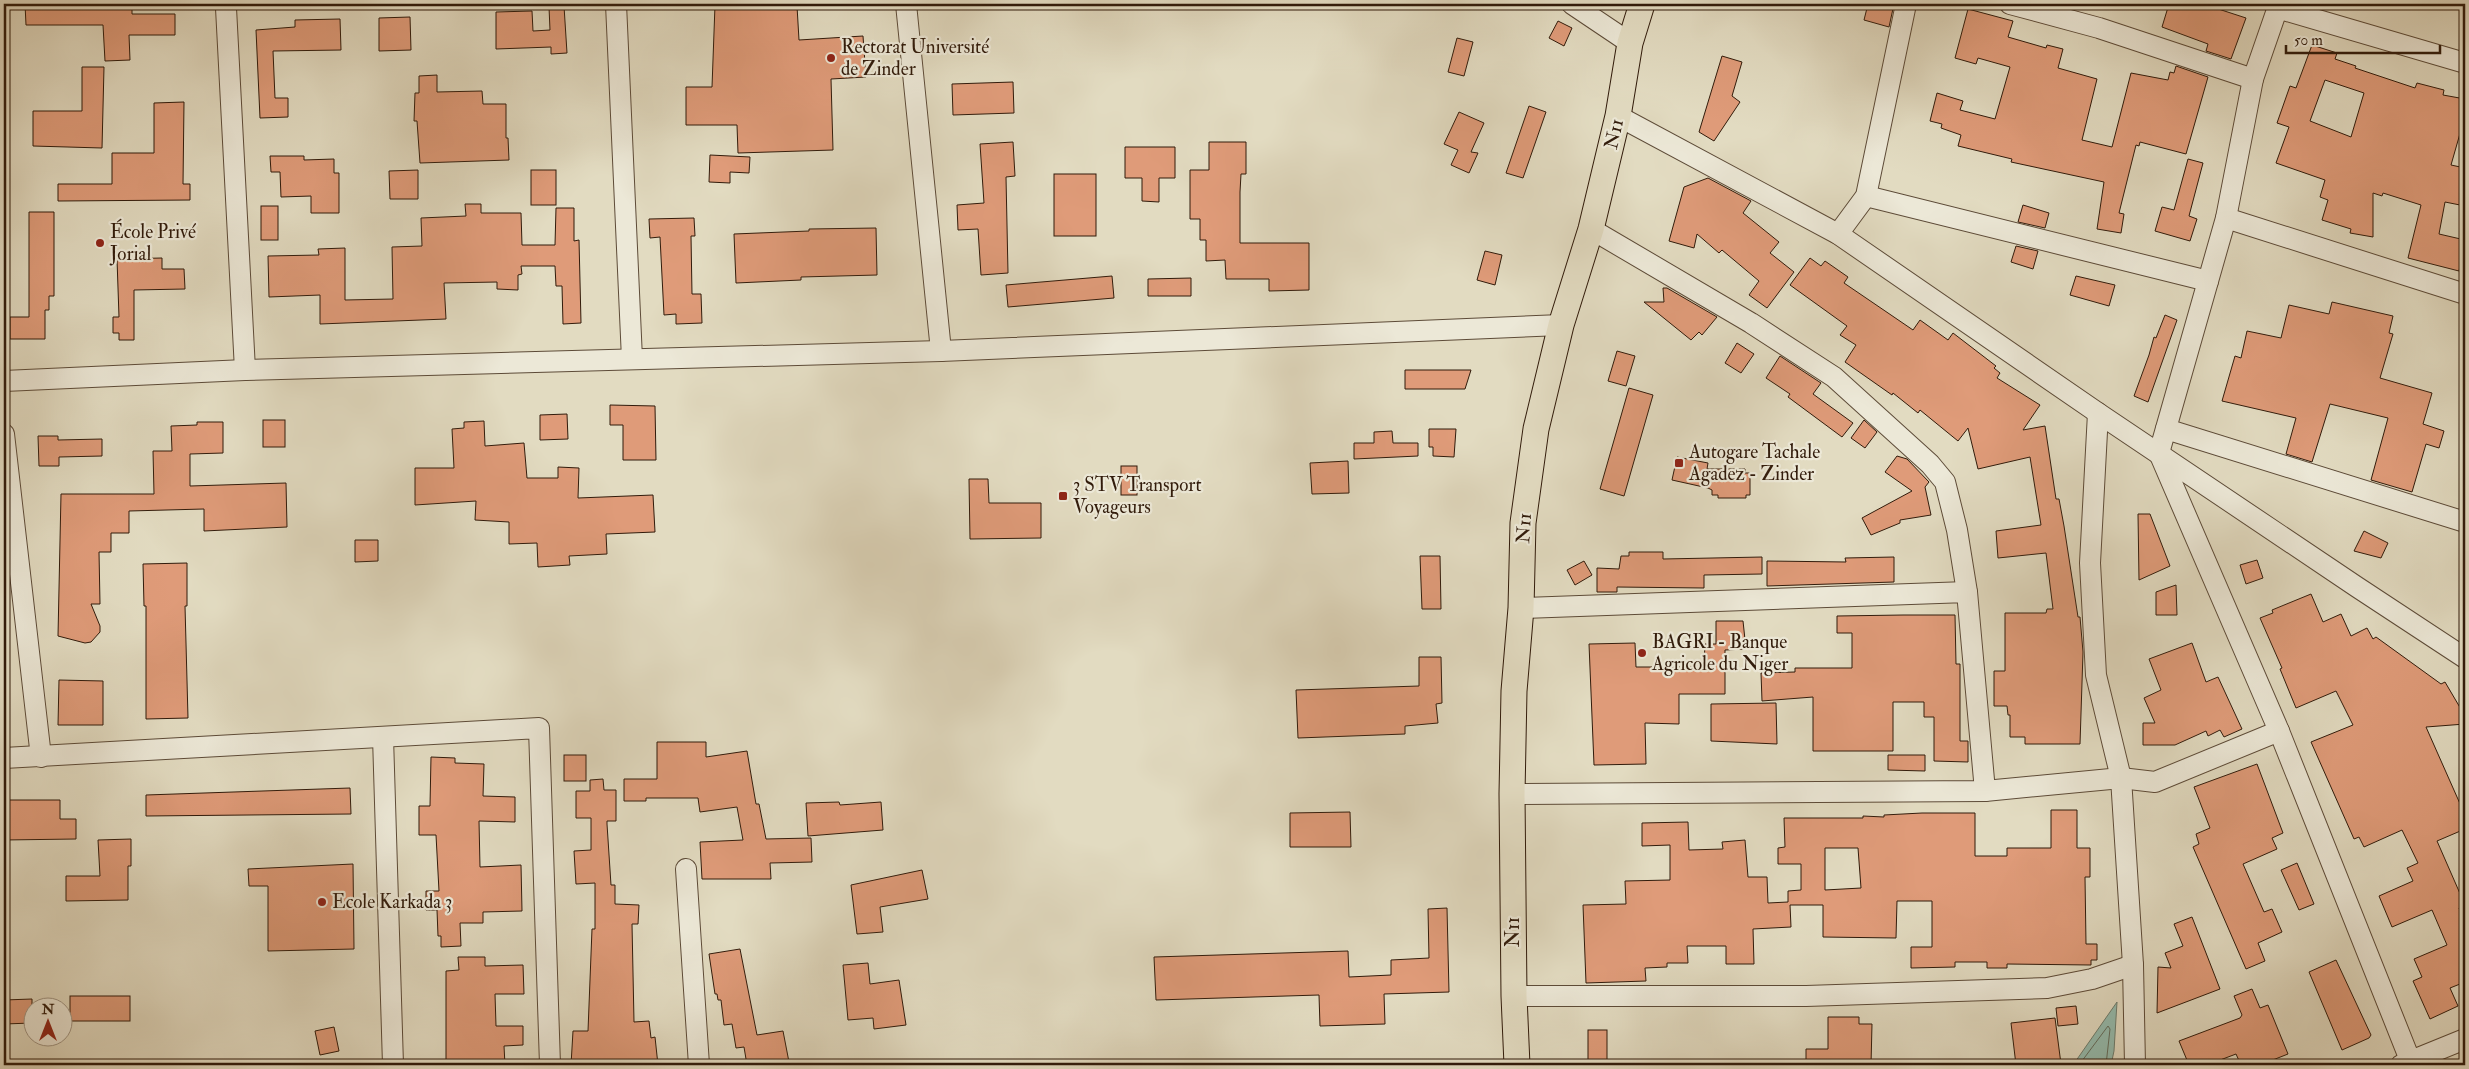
<svg xmlns="http://www.w3.org/2000/svg" width="2469" height="1069" viewBox="0 0 2469 1069" font-family="'IM FELL Double Pica',serif">
<rect width="100%" height="100%" fill="#e2dbc1"/>
<filter id="stains"><feTurbulence type="fractalNoise" baseFrequency=".004" numOctaves="4"/><feColorMatrix values="0 0 0 0 .2 0 0 0 0 .09 0 0 0 0 .02 0 0 0 .5 -.17"/></filter>
<radialGradient id="worn" r=".72"><stop offset=".6" stop-color="#630" stop-opacity="0"/><stop offset="1" stop-color="#630" stop-opacity=".3"/></radialGradient>
<polygon fill="#95bcae" stroke="#6d7c6d" points="2117,1002 2114,1051 2111,1065 2073,1065"/>
<g fill="none" stroke-linecap="round" stroke-linejoin="round">
<polyline stroke="#636c5c" stroke-width="1" points="2079,1065 2108,1026 2110,1029 2106,1065"/>
</g>
<g fill="#df9b79" stroke="#311b0b" fill-rule="evenodd">
<polygon points="25,4 132,4 132,14 175,14 175,35 129,35 130,60 105,61 103,25 26,25"/>
<polygon points="757,4 757,7 797,6 799,40 863,36 866,77 831,79 833,150 738,153 737,125 686,125 686,87 712,87 715,5"/>
<polygon points="1868,4 1894,4 1889,27 1864,20"/>
<polygon points="2169,4 2203,4 2246,18 2231,59 2206,51 2208,44 2162,27"/>
<polygon points="564,6 567,53 551,54 551,47 496,49 496,12 532,11 533,31 550,30 549,7"/>
<polygon points="1968,9 2013,21 2008,37 2046,48 2047,45 2063,49 2058,68 2097,79 2082,140 2112,147 2131,73 2168,80 2170,72 2174,73 2176,66 2208,77 2186,154 2140,142 2139,146 2136,145 2119,213 2124,214 2121,233 2097,229 2104,182 2011,162 2012,159 1958,146 1961,135 1941,128 1942,124 1930,121 1937,93 1963,101 1960,110 1995,119 2010,67 1978,58 1976,64 1955,58"/>
<polygon points="410,17 411,50 379,51 379,18"/>
<polygon points="340,19 341,50 273,51 275,98 288,98 288,117 260,118 256,30 295,27 295,20"/>
<polygon points="1558,21 1572,28 1564,46 1549,38"/>
<polygon points="1457,38 1473,42 1464,76 1448,72"/>
<path d="M2312 45 2337 53 2335 59 2356 66 2355 68 2415 88 2417 83 2444 90 2443 95 2465 99V123H2463L2451 165 2465 168V206L2445 202 2439 234 2465 240 2459 271 2408 258 2421 205 2383 193 2382 196 2373 193V237L2350 233 2351 229 2322 220 2328 200 2320 197 2325 180 2276 163 2289 127 2277 123 2290 86 2296 88ZM2325 80 2364 93 2351 137 2310 121Z"/>
<polygon points="1722,56 1742,62 1732,96 1740,102 1714,141 1699,132"/>
<polygon points="82,67 104,67 102,148 33,146 33,111 82,111"/>
<polygon points="437,75 437,92 482,91 483,104 506,104 506,138 508,138 509,160 420,163 417,121 414,121 415,93 419,93 419,76"/>
<polygon points="1013,82 1014,113 953,115 952,84"/>
<polygon points="184,102 183,184 190,184 190,200 58,201 58,184 112,184 112,153 154,153 154,103"/>
<polygon points="1529,106 1546,112 1523,178 1506,173"/>
<polygon points="1459,112 1484,123 1471,152 1478,153 1469,173 1451,165 1458,150 1444,144"/>
<polygon points="1013,142 1015,176 1006,177 1008,273 981,275 978,229 958,230 957,205 984,203 980,144"/>
<polygon points="1209,142 1246,142 1246,174 1241,174 1240,192 1240,243 1309,243 1309,290 1269,291 1269,279 1226,279 1225,260 1206,261 1206,240 1200,240 1200,219 1190,219 1190,170 1209,170"/>
<polygon points="1125,147 1175,147 1175,178 1159,178 1159,202 1142,201 1142,178 1125,178"/>
<polygon points="710,155 750,157 749,173 730,172 730,183 709,182"/>
<polygon points="270,156 304,156 304,160 334,159 334,173 339,173 339,213 311,213 311,196 281,197 280,172 271,172"/>
<polygon points="2188,159 2203,163 2189,216 2197,219 2190,241 2155,231 2162,207 2174,210"/>
<polygon points="418,170 418,199 390,199 389,171"/>
<rect x="531" y="170" width="25" height="35"/>
<rect x="1054" y="174" width="42" height="62"/>
<polygon points="1708,178 1751,201 1743,213 1779,242 1770,253 1794,272 1767,308 1749,295 1759,281 1722,250 1719,253 1697,234 1694,248 1669,241 1684,187"/>
<polygon points="465,204 481,204 481,213 521,213 522,245 555,245 556,208 574,208 574,241 579,240 581,323 563,324 562,286 556,286 555,266 521,266 522,274 518,275 518,290 497,289 497,282 444,283 446,319 320,324 320,295 269,297 268,256 319,255 318,249 345,248 345,300 393,299 392,247 422,246 421,218 466,216"/>
<polygon points="2023,205 2049,213 2045,228 2018,222"/>
<rect x="261" y="206" width="17" height="34"/>
<polygon points="29,212 54,212 54,296 49,296 49,310 45,310 45,339 10,339 10,317 29,317"/>
<polygon points="694,218 695,236 691,236 692,294 701,294 702,323 676,324 676,314 664,315 660,237 650,238 649,219"/>
<polygon points="876,228 877,275 801,277 801,280 736,283 734,234 809,231 809,229"/>
<polygon points="2016,246 2038,251 2033,269 2011,262"/>
<polygon points="1485,251 1502,255 1495,285 1477,280"/>
<polygon points="162,258 162,269 184,269 185,289 134,290 134,340 119,340 119,333 113,333 113,317 119,317 117,259"/>
<polygon points="1810,258 1821,266 1825,261 1848,277 1844,283 1913,330 1920,320 1948,340 1953,333 1996,366 1994,368 2000,373 1997,378 2040,405 2023,430 2045,426 2056,499 2059,499 2064,526 2078,617 2080,617 2083,652 2080,744 2025,744 2025,737 2010,737 2010,715 2008,715 2007,706 1994,706 1994,671 2005,671 2005,613 2046,613 2047,609 2053,609 2046,553 1998,558 1996,531 2041,525 2030,457 1978,469 1968,428 1958,441 1920,410 1918,413 1893,393 1892,395 1845,362 1856,345 1840,335 1847,326 1790,285"/>
<polygon points="1112,276 1114,298 1008,307 1006,285"/>
<polygon points="2076,276 2115,285 2109,306 2070,295"/>
<polygon points="1191,278 1191,296 1148,296 1148,279"/>
<polygon points="1663,288 1667,288 1717,317 1702,335 1699,332 1691,340 1644,302 1664,302"/>
<polygon points="2332,302 2393,316 2389,333 2393,334 2380,378 2432,393 2423,424 2444,431 2439,448 2426,444 2412,492 2371,480 2388,418 2330,404 2312,462 2286,454 2296,418 2222,401 2235,356 2241,358 2247,331 2281,338 2289,305 2329,314"/>
<polygon points="2165,315 2177,320 2148,402 2134,396 2149,355 2154,337 2156,338"/>
<polygon points="1737,343 1754,354 1741,373 1725,363"/>
<polygon points="1617,351 1635,356 1626,386 1608,381"/>
<polygon points="1780,356 1821,383 1813,394 1853,423 1842,437 1788,397 1790,394 1766,378"/>
<polygon points="1405,370 1471,370 1465,389 1405,389"/>
<polygon points="1629,388 1653,395 1624,496 1600,489"/>
<polygon points="610,405 655,406 656,460 623,460 623,425 610,425"/>
<polygon points="567,414 568,439 540,440 540,415"/>
<rect x="263" y="420" width="22" height="27"/>
<polygon points="1864,420 1877,432 1865,448 1851,438"/>
<polygon points="484,421 485,446 524,443 527,478 558,478 558,467 579,468 578,498 653,495 655,532 606,534 607,554 569,556 570,565 538,567 537,543 509,544 509,522 475,520 476,501 415,505 415,468 454,468 452,429 464,428 464,422"/>
<polygon points="197,422 223,422 223,453 190,454 190,486 286,483 287,527 204,531 204,509 129,511 129,533 111,533 111,552 99,552 100,604 91,604 100,626 100,632 91,642 85,643 58,636 61,494 154,494 153,451 172,451 171,426 197,425"/>
<polygon points="1429,429 1456,429 1454,457 1433,456 1433,447 1429,447"/>
<polygon points="1392,431 1393,443 1418,443 1418,456 1354,459 1354,443 1374,443 1374,432"/>
<polygon points="38,436 58,436 58,440 102,439 102,456 59,457 59,466 39,466"/>
<polygon points="1897,456 1907,459 1929,482 1925,487 1931,515 1900,520 1900,523 1871,535 1862,518 1912,491 1885,472"/>
<polygon points="1677,457 1708,463 1707,469 1745,469 1745,473 1750,473 1750,495 1746,495 1746,498 1718,498 1718,495 1712,495 1712,490 1708,488 1672,480"/>
<polygon points="1348,461 1349,493 1312,494 1310,463"/>
<rect x="1121" y="466" width="16" height="29"/>
<polygon points="969,479 988,479 989,503 1041,503 1041,538 970,539"/>
<polygon points="2138,514 2150,514 2170,566 2139,580"/>
<polygon points="2364,531 2388,543 2381,558 2354,551"/>
<polygon points="355,540 378,540 378,561 355,562"/>
<polygon points="1629,552 1663,552 1663,559 1762,557 1762,574 1704,575 1704,588 1617,587 1617,592 1597,592 1597,568 1619,569 1621,556 1629,556"/>
<polygon points="1420,556 1440,556 1441,609 1422,609"/>
<polygon points="1894,557 1894,582 1767,586 1767,561 1846,562 1845,558"/>
<polygon points="2257,560 2263,578 2246,584 2240,565"/>
<polygon points="1584,561 1592,575 1575,585 1567,570"/>
<polygon points="187,563 187,606 185,606 188,718 146,719 146,606 144,606 143,564"/>
<polygon points="2176,585 2177,615 2156,615 2156,592"/>
<polygon points="2311,594 2323,622 2341,614 2351,636 2367,628 2373,639 2376,637 2441,684 2445,682 2465,716 2465,724 2426,727 2465,815 2465,829 2437,841 2465,905 2459,908 2465,923 2465,982 2450,988 2458,1006 2430,1019 2413,981 2422,977 2414,959 2447,945 2432,910 2392,927 2379,896 2413,881 2407,868 2418,863 2402,830 2364,847 2359,837 2354,839 2311,742 2353,725 2336,691 2296,708 2280,669 2282,668 2260,618 2273,613 2272,610"/>
<polygon points="1903,615 1955,615 1956,664 1960,664 1960,741 1968,741 1968,762 1934,761 1934,717 1924,717 1924,702 1893,702 1893,751 1813,751 1813,697 1762,701 1761,673 1795,672 1795,668 1852,668 1852,633 1837,633 1837,616"/>
<polygon points="1716,621 1743,621 1746,649 1725,650 1725,694 1679,694 1679,724 1645,723 1646,764 1594,765 1589,644 1635,643 1636,667 1693,667 1693,664 1704,664 1705,644 1716,644"/>
<polygon points="2192,643 2206,682 2218,677 2242,729 2224,737 2220,730 2208,736 2206,731 2175,745 2143,745 2143,723 2155,723 2144,698 2161,690 2149,659"/>
<polygon points="1419,657 1441,657 1442,703 1436,704 1438,723 1405,726 1405,734 1298,738 1296,690 1419,686"/>
<polygon points="59,680 103,681 103,725 58,725"/>
<polygon points="1776,703 1777,744 1711,741 1711,704"/>
<polygon points="657,742 706,742 706,757 747,751 756,804 759,804 766,839 811,838 812,862 770,863 771,879 702,879 700,842 743,840 737,807 700,812 698,798 646,798 646,801 624,801 624,779 657,779"/>
<rect x="564" y="755" width="22" height="26"/>
<polygon points="1888,755 1925,755 1925,771 1888,770"/>
<polygon points="431,757 455,758 455,763 484,764 483,796 515,797 515,822 479,821 480,867 521,865 522,911 483,912 483,923 460,923 461,946 441,947 441,936 438,936 437,910 426,910 426,891 439,891 436,835 419,835 419,806 430,806"/>
<polygon points="2257,764 2283,833 2272,838 2277,849 2243,864 2264,912 2272,909 2282,932 2258,943 2265,961 2246,969 2193,847 2199,844 2196,834 2210,828 2194,787"/>
<polygon points="603,779 604,790 616,790 616,821 607,821 607,824 611,885 615,885 615,904 639,905 638,924 632,924 634,1022 649,1021 651,1038 655,1037 658,1065 571,1065 573,1031 588,1031 592,929 595,929 595,883 576,884 574,851 591,850 591,818 576,818 576,791 590,791 590,780"/>
<polygon points="350,788 351,814 146,816 146,795"/>
<polygon points="4,800 60,800 60,819 76,819 76,839 4,840"/>
<polygon points="839,802 840,805 881,802 883,830 808,836 806,803"/>
<path d="M2051 810H2077V848H2090V877H2085L2086 944H2097V960H2091V965L2007 964V968H1987V962H1955V967L1911 968V947H1932V901H1897L1896 938 1823 937V905H1790L1791 927 1753 929 1754 964H1726V946H1687L1688 963H1667V967L1645 968 1646 981 1586 983 1583 905 1626 904 1625 881 1670 880V845L1642 846V823L1688 822 1689 850 1723 849 1722 842 1745 840 1748 877H1767L1768 903 1788 902V891L1801 890V864H1778V848L1785 847 1784 818H1863V816L1884 817V815L1922 813H1975V856H2007V848H2051ZM1825 848H1858L1861 888 1825 890Z"/>
<polygon points="1350,812 1351,847 1290,847 1290,813"/>
<polygon points="131,839 131,866 128,866 128,900 66,901 66,876 100,876 98,840"/>
<polygon points="2297,863 2314,904 2299,910 2281,870"/>
<polygon points="353,864 354,949 268,951 268,886 249,886 248,869"/>
<polygon points="922,870 928,899 880,907 883,932 857,934 851,885"/>
<polygon points="1447,908 1449,992 1384,994 1385,1024 1320,1026 1319,995 1156,1000 1154,957 1348,951 1349,977 1391,975 1391,960 1429,958 1428,909"/>
<polygon points="2192,917 2220,989 2157,1013 2158,967 2171,968 2165,953 2183,946 2174,924"/>
<polygon points="740,949 757,1035 783,1031 789,1062 769,1065 767,1063 747,1065 744,1047 736,1048 732,1024 724,1025 721,1000 718,1000 717,994 715,994 709,954"/>
<polygon points="458,957 485,957 485,966 523,965 524,994 495,994 496,1026 523,1026 523,1045 504,1046 505,1065 446,1065 446,971 459,970"/>
<polygon points="2336,960 2371,1035 2369,1038 2342,1050 2309,972"/>
<polygon points="868,963 870,984 899,980 906,1025 874,1029 873,1018 848,1020 843,965"/>
<polygon points="2252,989 2260,1008 2268,1005 2288,1054 2260,1065 2241,1065 2236,1054 2207,1065 2189,1065 2179,1041 2240,1018 2242,1015 2234,996"/>
<rect x="70" y="996" width="60" height="25"/>
<polygon points="32,999 32,1023 4,1024 4,1000"/>
<polygon points="2076,1006 2078,1024 2058,1026 2056,1008"/>
<polygon points="1828,1017 1859,1017 1859,1024 1872,1024 1871,1065 1806,1065 1806,1049 1828,1049"/>
<polygon points="2055,1018 2061,1064 2016,1065 2011,1023"/>
<polygon points="334,1027 339,1051 320,1055 315,1031"/>
<rect x="1588" y="1030" width="19" height="35"/>
</g>
<g fill="none" stroke-linecap="round" stroke-linejoin="round">
<defs>
<g id="minor">
<polyline points="616,4 632,359"/>
<polyline points="906,4 941,351"/>
<polyline points="1572,4 1630,43"/>
<polyline points="2010,4 2099,28 2253,79"/>
<polyline points="2279,4 2253,79 2226,218 2159,453 2279,731 2412,1065"/>
<polyline points="226,8 245,370"/>
<polyline points="2277,8 2465,63"/>
<polyline points="1618,116 1838,234 2098,413 2357,587 2465,658"/>
<polyline points="1866,196 2208,281"/>
<polyline points="2226,218 2465,294"/>
<polyline points="1591,229 1751,323 1834,377 1930,464 1945,482 1957,530 1967,592"/>
<polyline points="1838,234 1866,196 1906,4"/>
<polyline points="4,381 245,370 941,351 1561,325"/>
<polyline points="2098,413 2090,563 2096,675 2121,778 2133,965 2135,1065"/>
<polyline points="2166,429 2465,522"/>
<polyline points="4,434 41,757"/>
<polyline points="1521,608 1967,592 1985,791"/>
<polyline points="383,737 393,1065"/>
<polyline points="4,758 539,728 550,1065"/>
<polyline points="1512,794 1985,791 2121,778 2155,782 2279,731"/>
<polyline points="686,869 699,1065"/>
<polyline points="1514,996 1806,996 2047,988 2092,979 2133,965"/>
<polyline points="2401,1065 2465,1039"/>
</g>
<polyline id="major" points="1517,1065 1514,996 1512,794 1514,691 1521,608 1523,523 1536,429 1561,325 1591,229 1618,116 1630,43 1642,4"/>
</defs>
<use href="#minor" stroke="#5d4b38" stroke-width="22"/>
<use href="#major" stroke="#311b0b" stroke-width="27"/>
<use href="#minor" stroke="#ece8d7" stroke-width="20"/>
<use href="#major" stroke="#e2dbc1" stroke-width="25"/>
</g>
<g fill="#8f2418" stroke="#ece8d7" stroke-width="2">
<circle cx="831" cy="58" r="5"/>
<circle cx="100" cy="243" r="5"/>
<rect x="1674" y="458" width="10" height="10" rx="2.5"/>
<rect x="1058" y="491" width="10" height="10" rx="2.5"/>
<circle cx="1642" cy="653" r="5"/>
<circle cx="322" cy="902" r="5"/>
</g>
<g text-anchor="middle" dominant-baseline="central" stroke-width="4.5" stroke-linejoin="round" paint-order="stroke">
<g font-size="19" fill="#311b0b" stroke="#ece8d7" text-anchor="start">
<text x="841" y="47">Rectorat Université<tspan x="841" dy="22">de Zinder</tspan></text>
<text x="110" y="232">École Privé<tspan x="110" dy="22">Jorial</tspan></text>
<text x="1689" y="452">Autogare Tachale<tspan x="1689" dy="22">Agadez - Zinder</tspan></text>
<text x="1073" y="485">3 STV Transport<tspan x="1073" dy="22">Voyageurs</tspan></text>
<text x="1652" y="642">BAGRI - Banque<tspan x="1652" dy="22">Agricole du Niger</tspan></text>
<text x="332" y="902">Ecole Karkada 3</text>
</g>
<g font-size="19" fill="#311b0b" stroke="#ece8d7">
<text transform="translate(1614 134) rotate(-77)">N11</text>
<text transform="translate(1524 528) rotate(-86)">N11</text>
<text transform="translate(1513 932) rotate(-90)">N11</text>
</g>
</g>
<rect width="2469" height="1069" fill="none" stroke="#e2dbc1" stroke-width="20"/>
<rect x="5" y="5" width="2459" height="1059" fill="none" stroke="#311b0b" stroke-width="2.5"/>
<rect x="10" y="10" width="2449" height="1049" fill="none" stroke="#311b0b"/>
<g transform="translate(48 1022)"><circle r="24" fill="#ece8d7" stroke="#a19685"/>
<path d="M0-4L9 19L0 12L-9 19Z" fill="#8f2418"/>
<text y="-8" font-size="14" font-weight="bold" text-anchor="middle" fill="#311b0b">N</text>
</g>
<path d="M2286 45v8h154v-8" fill="none" stroke="#311b0b" stroke-width="2.5"/>
<text x="2294" y="45" font-size="15" fill="#311b0b" stroke="#ece8d7" stroke-width="4" paint-order="stroke">50 m</text>
<rect width="100%" height="100%" filter="url(#stains)"/>
<rect width="100%" height="100%" fill="url(#worn)"/>
</svg>
